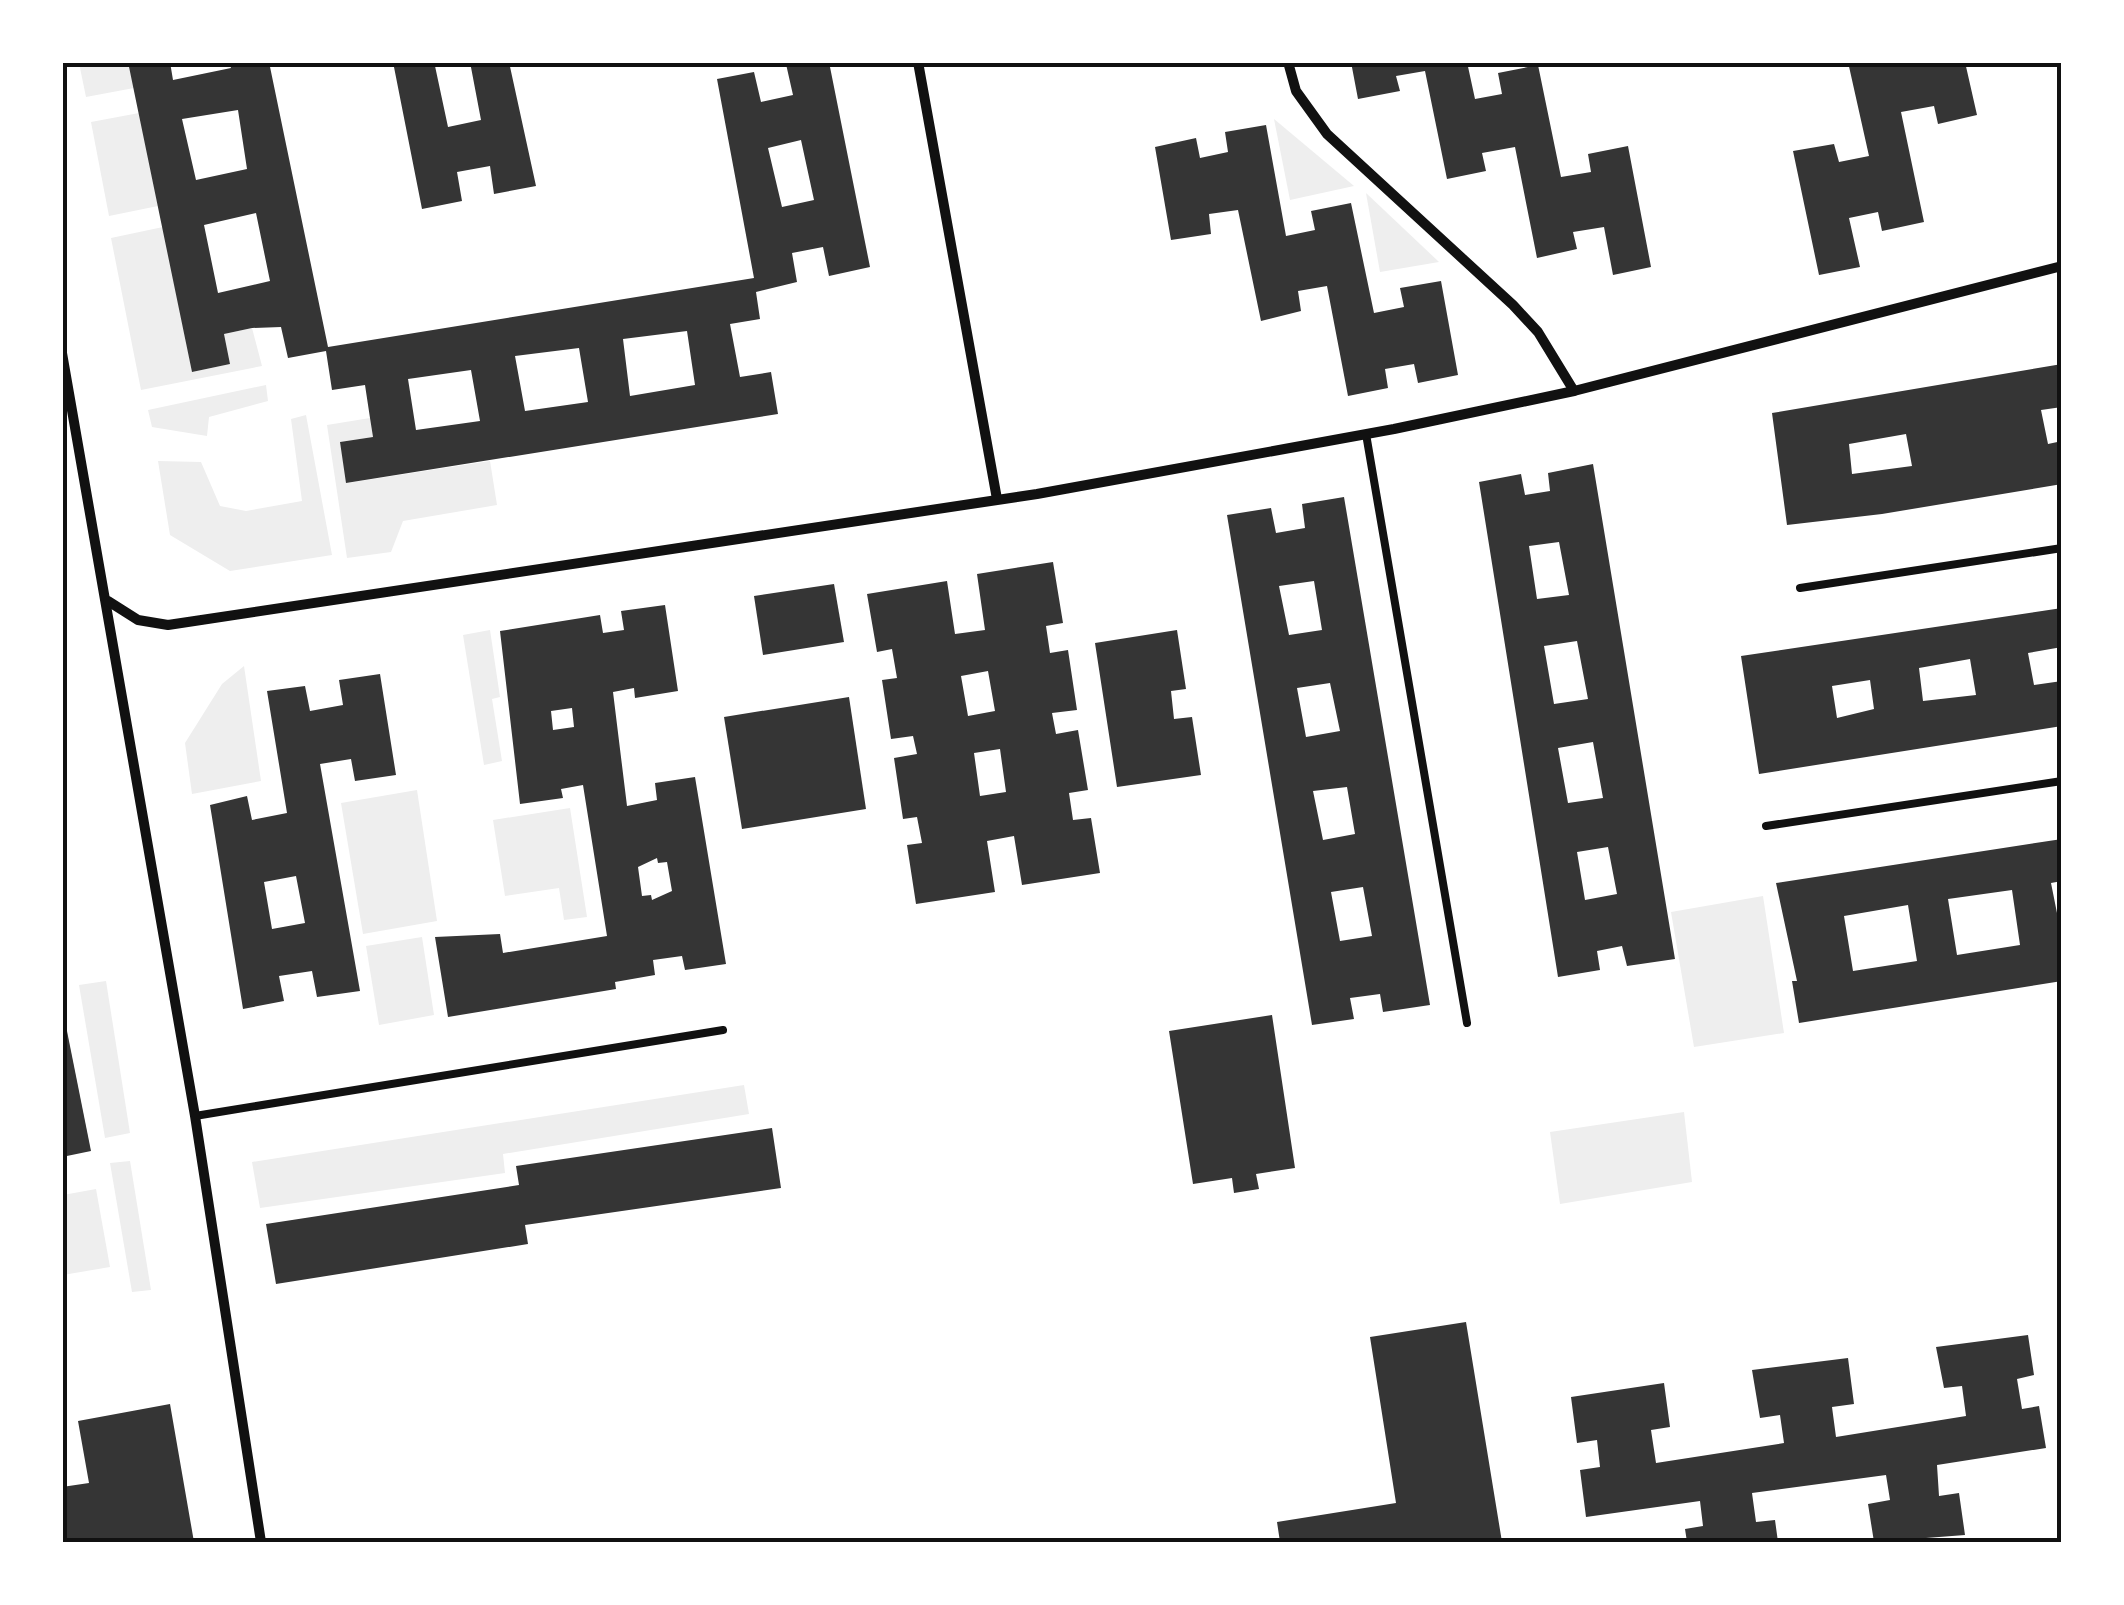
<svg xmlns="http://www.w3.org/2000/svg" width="2124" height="1605" viewBox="0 0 2124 1605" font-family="'DM Sans',sans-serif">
<rect width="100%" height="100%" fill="#fff"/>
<g fill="#eee">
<polygon points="79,63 128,63 134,88 86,97"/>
<polygon points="139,113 158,206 109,216 91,122"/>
<polygon points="1274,119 1354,186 1290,200"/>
<polygon points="1366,193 1439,262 1380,272"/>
<polygon points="163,227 192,372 230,364 224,334 252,328 262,366 141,390 111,238"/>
<polygon points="266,385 268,401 209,417 207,436 152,427 148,410"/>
<polygon points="306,415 332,555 230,571 170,535 158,461 201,462 220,506 246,511 302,501 291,419"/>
<polygon points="370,418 373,437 340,442 347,483 490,461 497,505 403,521 391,552 347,558 327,425"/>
<polygon points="490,630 500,697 492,699 502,761 484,765 463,635"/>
<polygon points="244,666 261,781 192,794 185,743 222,684"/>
<polygon points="417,790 437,921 363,934 341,803"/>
<polygon points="570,808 587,917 564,920 559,888 505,896 493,820"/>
<polygon points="1763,896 1784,1033 1694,1047 1671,912"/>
<polygon points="422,937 434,1015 379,1025 366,946"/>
<polygon points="106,981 130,1133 105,1138 79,985"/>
<polygon points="744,1085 749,1114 503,1154 505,1173 260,1208 252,1162"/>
<polygon points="1684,1112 1692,1182 1560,1204 1550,1132"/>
<polygon points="130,1161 151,1290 132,1292 110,1163"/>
<polygon points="96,1189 110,1267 63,1275 63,1195"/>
</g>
<g fill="#353535" fill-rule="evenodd">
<path d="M128 62H170L173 80 231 68 229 62H269L328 347 754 278 717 79 754 72 761 102 793 95 786 64 792 62H829L870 267 829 276 823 247 792 253 797 282 756 292 760 319 730 324 740 377 771 372 778 414 346 483 340 442 373 437 370 418 365 385 332 390 326 351 288 358 281 327 252 328 224 334 230 364 192 372ZM238 110 247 169 196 180 182 119ZM801 140 814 200 782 207 768 148ZM256 213 270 281 218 293 204 225ZM687 331 695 385 630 396 623 339ZM579 348 588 402 525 411 515 356ZM471 370 480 421 416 430 408 379Z"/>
<polygon points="393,62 446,62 435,66 448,127 481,120 470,62 509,62 536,186 494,194 490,166 457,172 462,201 422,209"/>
<polygon points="1351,62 1467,62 1475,99 1502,94 1498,73 1538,65 1561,177 1591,172 1588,154 1628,146 1651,267 1613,275 1604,227 1573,232 1577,249 1537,258 1515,147 1482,153 1486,171 1447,179 1425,71 1396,76 1400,91 1358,99"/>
<polygon points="1848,62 1965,62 1977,115 1938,124 1934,106 1901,112 1924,222 1882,231 1878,212 1849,218 1860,267 1819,275 1793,151 1834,144 1839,162 1869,156"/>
<polygon points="1266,125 1286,236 1315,230 1311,211 1351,203 1374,313 1404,307 1400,288 1441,281 1458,375 1418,383 1414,364 1385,369 1388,388 1348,396 1327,286 1298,291 1301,311 1261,321 1238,210 1209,214 1211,234 1171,240 1155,147 1196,138 1200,158 1228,152 1225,132"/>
<path d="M2062 364V407L2041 410 2048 444 2062 441V484L1882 514 1787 525 1772 413ZM1906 434 1912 466 1852 474 1849 444Z"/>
<path d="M1593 464 1675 959 1627 966 1622 946 1597 951 1600 970 1558 977 1479 482 1521 474 1525 495 1550 491 1548 473ZM1559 542 1569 595 1537 599 1529 546ZM1577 641 1588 699 1554 704 1544 646ZM1593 742 1603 798 1568 803 1558 748ZM1608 847 1617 894 1585 900 1577 852Z"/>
<path d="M1344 497 1430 1005 1383 1012 1380 994 1350 998 1354 1019 1312 1025 1227 515 1271 508 1276 533 1305 528 1302 504ZM1314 581 1322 630 1289 635 1279 586ZM1330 683 1340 731 1306 737 1297 688ZM1347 787 1355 834 1323 840 1313 791ZM1363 887 1372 936 1340 941 1331 892Z"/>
<path d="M1053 562 1063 623 1046 626 1050 653 1068 650 1077 710 1052 713 1056 734 1078 730 1088 790 1069 793 1073 820 1091 818 1100 873 1022 885 1014 836 987 841 995 892 916 904 907 845 922 843 917 817 903 819 894 758 917 754 913 736 891 739 882 680 897 678 892 649 877 652 867 594 947 581 955 634 985 630 977 574ZM988 671 995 711 968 716 961 676ZM1000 749 1006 792 980 796 974 753Z"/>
<polygon points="834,584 844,642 763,655 754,596"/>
<path d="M665 605 678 691 635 698 634 688 613 692 627 806 657 800 655 783 695 777 726 964 685 970 682 956 653 960 655 975 615 982 616 989 448 1017 435 937 500 934 503 953 607 936 583 785 561 789 563 798 520 804 500 631 600 615 603 633 624 630 621 611ZM572 708 574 727 553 730 551 711ZM657 858 658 863 667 862 672 891 652 900 651 895 642 896 638 867Z"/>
<path d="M2062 608V647L2028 653 2034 685 2062 681V726L1759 774 1741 656ZM1970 659 1976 695 1923 701 1919 668ZM1870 680 1874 709 1837 718 1832 686Z"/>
<polygon points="1177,630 1186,689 1171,691 1174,719 1192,717 1201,775 1117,787 1095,643"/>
<path d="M380 674 396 775 355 781 351 759 320 764 360 991 317 997 312 971 279 976 284 1001 243 1009 210 805 247 796 252 820 287 813 267 691 305 686 310 711 343 705 339 680ZM296 876 305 923 272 929 264 882Z"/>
<polygon points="849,697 866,809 742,829 724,717"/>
<path d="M2062 839V881L2051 883 2062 938V981L1799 1023 1792 981H1797L1776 883ZM2012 890 2020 945 1957 955 1948 899ZM1908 905 1917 961 1853 971 1844 916Z"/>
<polygon points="62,1006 91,1151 62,1157"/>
<polygon points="1272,1015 1295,1168 1256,1174 1259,1189 1234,1193 1232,1178 1193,1184 1169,1031"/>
<polygon points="772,1128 781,1188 525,1225 528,1244 276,1284 266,1224 519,1185 516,1166"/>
<polygon points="1466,1322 1502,1542 1280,1542 1277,1522 1396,1503 1370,1337"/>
<polygon points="2028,1335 2034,1375 2017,1379 2022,1409 2039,1406 2046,1448 1937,1465 1939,1496 1959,1493 1965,1535 1874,1542 1868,1504 1890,1500 1886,1475 1752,1493 1756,1522 1775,1520 1778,1542 1687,1542 1685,1529 1703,1526 1700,1501 1586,1517 1580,1470 1600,1467 1597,1440 1577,1443 1571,1397 1664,1383 1670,1427 1651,1430 1656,1463 1784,1443 1780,1415 1760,1418 1752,1370 1848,1358 1854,1404 1832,1407 1836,1437 1966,1416 1962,1386 1944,1388 1936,1347"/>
<polygon points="170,1404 194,1542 62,1542 62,1487 89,1483 78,1421"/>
</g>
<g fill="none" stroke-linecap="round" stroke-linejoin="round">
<g stroke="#111" stroke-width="8">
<polyline points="1366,434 1467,1023"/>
<polyline points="1800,588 2062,548"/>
<polyline points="1766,826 2062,781"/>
<polyline points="195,1116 723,1030"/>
<polyline points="2061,1542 2062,1542"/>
</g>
<g stroke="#111" stroke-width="10">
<polyline points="918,62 997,499"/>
<polyline points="1288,62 1296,91 1327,134 1513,305 1538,332 1574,391"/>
<polyline points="62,353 195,1116 261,1542"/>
<polyline points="108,601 138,620 168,625 1037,494 1394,429 1574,391 2062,266"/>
</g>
</g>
<rect width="2124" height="1605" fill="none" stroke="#ffffff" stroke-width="130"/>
<rect x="65" y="65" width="1994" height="1475" fill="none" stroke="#111" stroke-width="4"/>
</svg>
